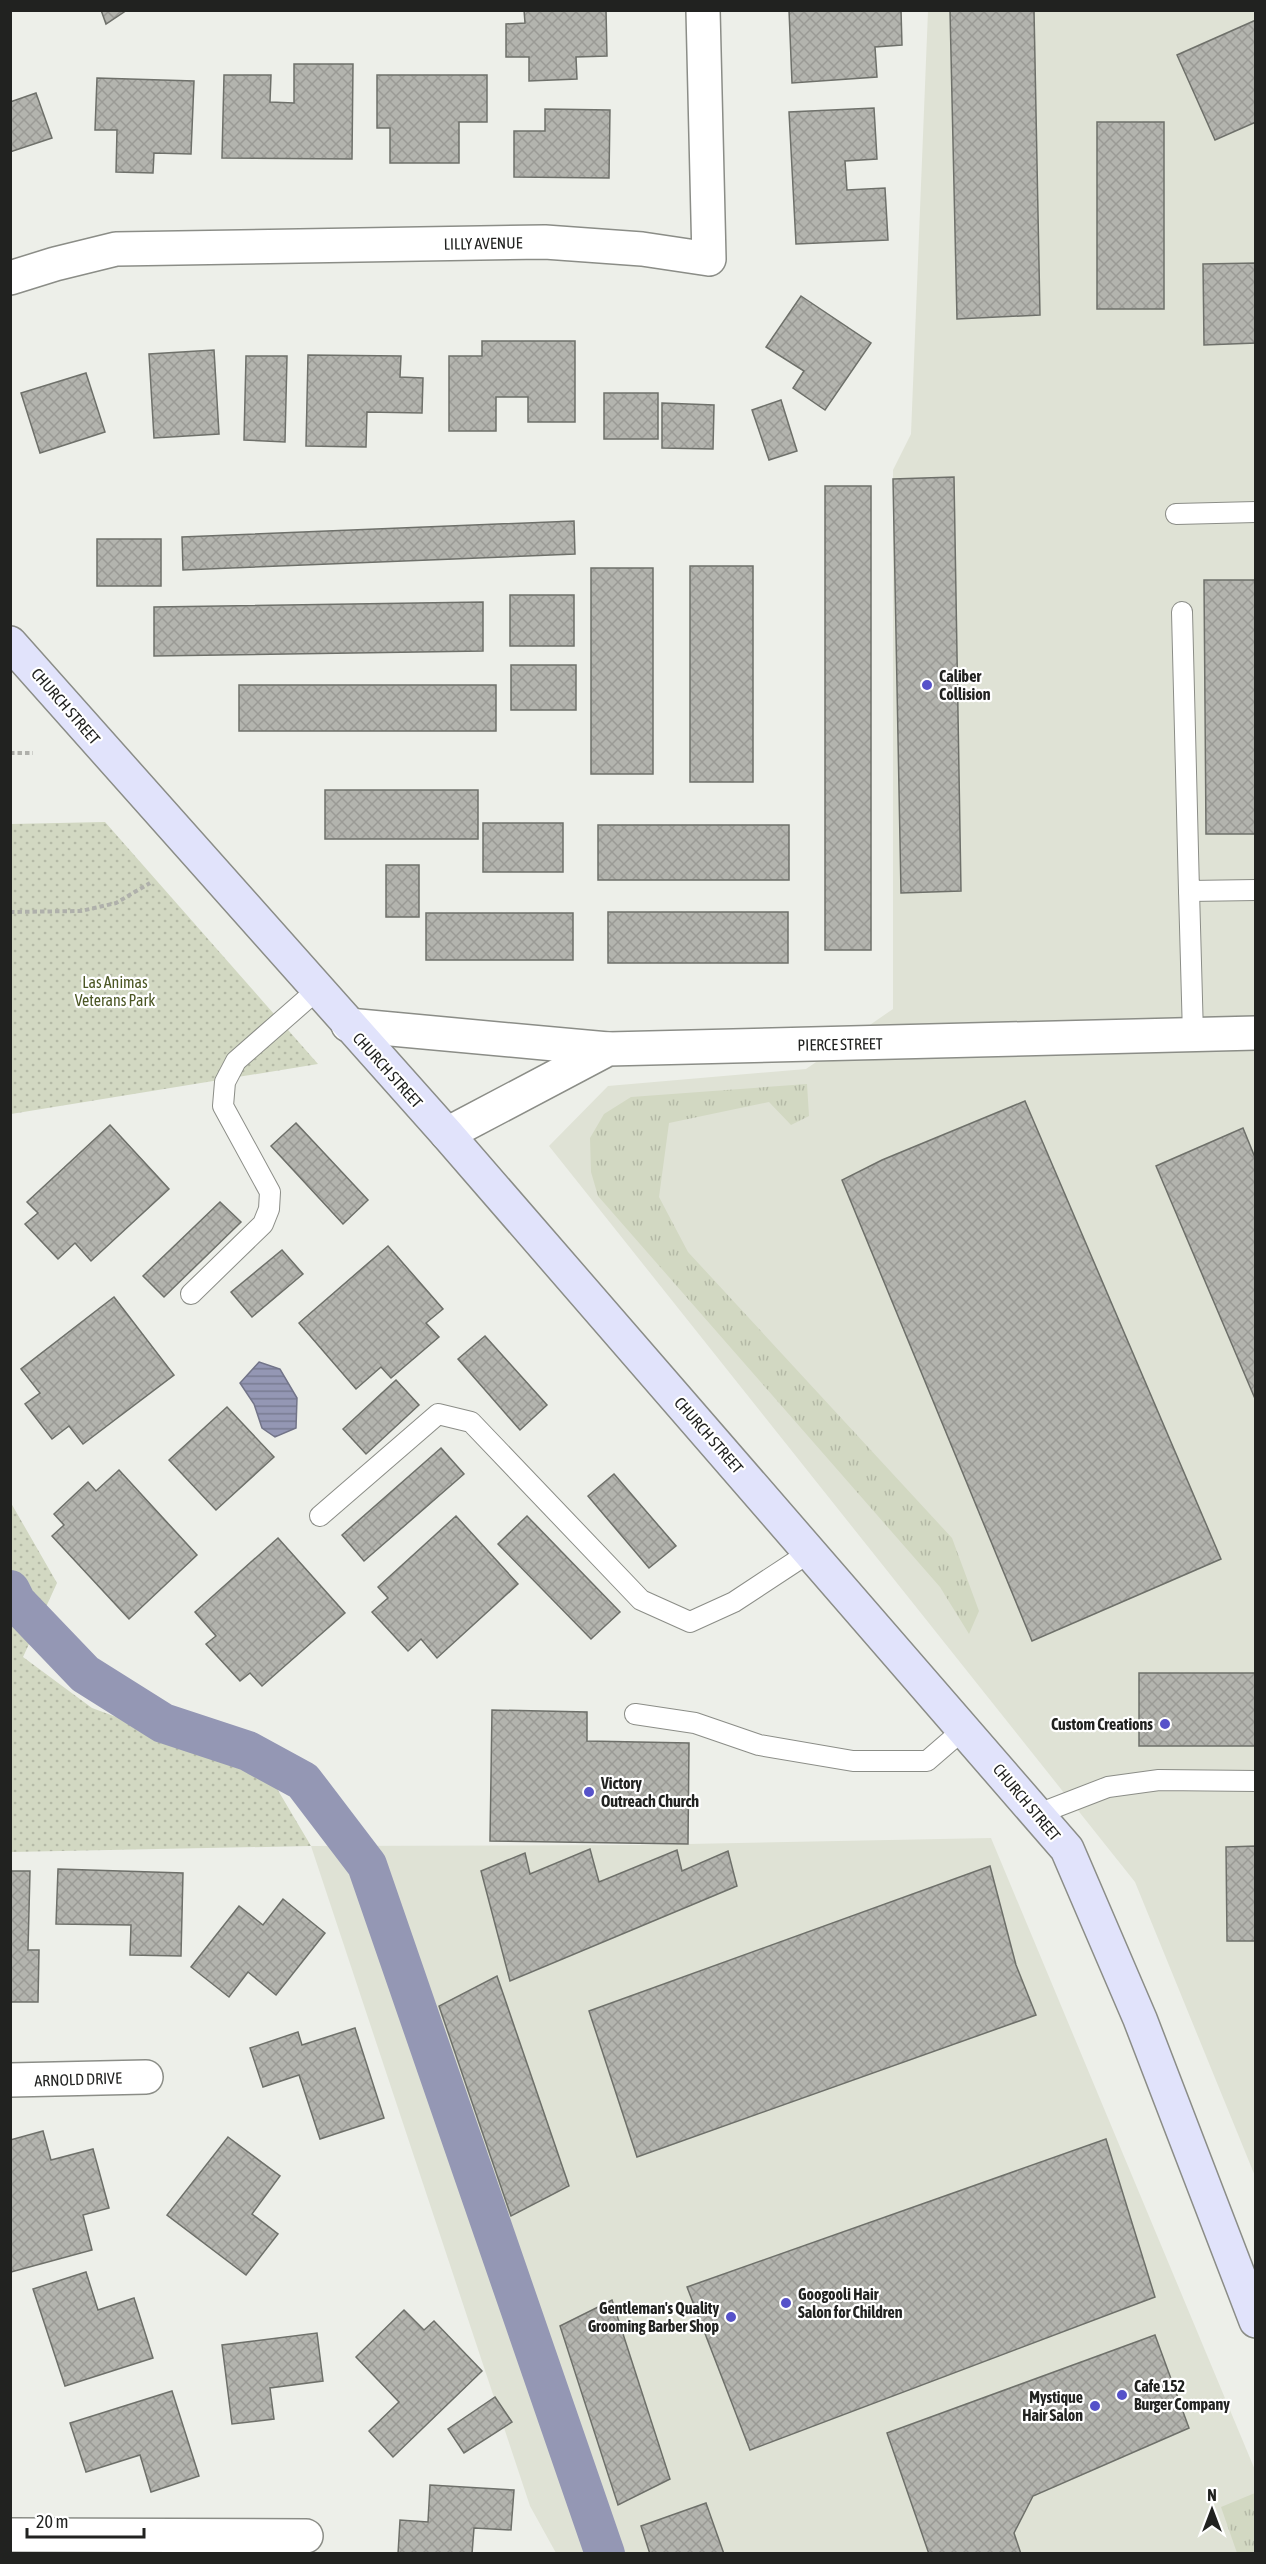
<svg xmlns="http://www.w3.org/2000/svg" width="1266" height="2564" viewBox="0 0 1266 2564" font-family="'Asap Condensed',sans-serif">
<defs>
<pattern id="grass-tufts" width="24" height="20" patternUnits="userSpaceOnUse" patternTransform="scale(1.5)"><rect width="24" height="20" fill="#d2d8c2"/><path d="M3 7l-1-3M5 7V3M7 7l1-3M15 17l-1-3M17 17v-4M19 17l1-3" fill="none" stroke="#b4b9a6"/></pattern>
<pattern id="park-dots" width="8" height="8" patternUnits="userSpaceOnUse" patternTransform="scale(1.5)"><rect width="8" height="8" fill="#d2d8c2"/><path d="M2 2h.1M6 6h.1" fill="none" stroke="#b4b9a6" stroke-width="1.8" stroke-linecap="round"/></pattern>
<pattern id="water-rules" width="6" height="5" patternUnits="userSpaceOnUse" patternTransform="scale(1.5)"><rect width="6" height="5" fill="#9497b4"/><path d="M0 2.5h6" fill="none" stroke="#787b92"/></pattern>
<pattern id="building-cross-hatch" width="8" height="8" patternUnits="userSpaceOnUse" patternTransform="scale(1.5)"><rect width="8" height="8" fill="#b3b4ae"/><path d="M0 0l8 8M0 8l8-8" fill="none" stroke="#9a9a95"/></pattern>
</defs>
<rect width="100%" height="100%" fill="#edefe9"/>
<g fill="#dfe2d5">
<polygon points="928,11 1255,11 1255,2176 1135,1882 549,1146 608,1086 806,1069 893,1009 893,470 911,434"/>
<polygon points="991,1838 1255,2470 1255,2553 556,2553 530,2506 311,1846 637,1845"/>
</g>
<g fill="url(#grass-tufts)">
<polygon points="807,1084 809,1116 791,1125 769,1102 669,1123 659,1197 688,1252 952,1538 979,1611 969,1634 940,1587 598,1196 591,1172 590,1138 604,1114 631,1097"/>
<polygon points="1255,2493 1255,2553 1237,2553 1221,2507"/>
</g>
<g fill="url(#park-dots)">
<polygon points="105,822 318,1064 11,1114 11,824"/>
<polygon points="11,1503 57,1583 23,1657 92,1708 235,1761 276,1787 311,1846 11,1852"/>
</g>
<polygon fill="url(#water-rules)" stroke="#727488" stroke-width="1.5" points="259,1362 280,1369 297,1398 296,1428 275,1437 262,1428 254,1404 240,1383"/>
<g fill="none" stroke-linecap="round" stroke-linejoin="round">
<polyline stroke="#9497b4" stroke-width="40" points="10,1590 16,1602 85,1674 163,1723 248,1751 303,1781 367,1865 605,2554"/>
</g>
<g fill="url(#building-cross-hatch)" stroke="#6e706a" stroke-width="1.5">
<polygon points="101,10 127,10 106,24"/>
<polygon points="524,10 606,10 607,56 576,57 577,79 529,81 529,57 506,57 506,24 525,23"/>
<polygon points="789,10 901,10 902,45 875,47 877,77 792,83"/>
<polygon points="950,10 1034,10 1040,315 957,319"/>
<polygon points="1256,20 1256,122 1215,140 1177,55"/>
<polygon points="294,64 353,64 352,159 222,158 224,75 271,75 270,102 294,103"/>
<polygon points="377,75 487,75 487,122 459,122 459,163 390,163 390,128 377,128"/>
<polygon points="97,78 194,81 191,154 154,153 153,173 116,172 117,130 95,130"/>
<polygon points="36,93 52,138 10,152 10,102"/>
<polygon points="874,108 877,159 845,161 847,190 885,188 888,240 796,244 789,112"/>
<polygon points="545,109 610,110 609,178 514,177 514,131 545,131"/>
<rect x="1097" y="122" width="67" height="187"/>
<polygon points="1256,263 1256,343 1204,345 1203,264"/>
<polygon points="801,296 871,343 825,410 793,388 804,371 766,347"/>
<polygon points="482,341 575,341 575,422 528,422 528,397 496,397 496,431 449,431 449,356 482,356"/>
<polygon points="214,350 219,434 154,438 149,354"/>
<polygon points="308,355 401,356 400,377 423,378 422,413 367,412 366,447 306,446"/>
<polygon points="246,356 287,356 285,442 244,440"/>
<polygon points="86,373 105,432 40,453 21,393"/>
<rect x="604" y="393" width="54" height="46"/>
<polygon points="781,400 797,451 769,460 752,410"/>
<polygon points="662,403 714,405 713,449 662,448"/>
<polygon points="954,477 961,891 901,893 893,479"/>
<rect x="825" y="486" width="46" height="464"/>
<polygon points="574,521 575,554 183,570 182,537"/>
<rect x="97" y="539" width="64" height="47"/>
<rect x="690" y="566" width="63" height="216"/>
<rect x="591" y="568" width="62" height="206"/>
<polygon points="1204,580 1256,580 1256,834 1206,834"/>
<rect x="510" y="595" width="64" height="51"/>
<polygon points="483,602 483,651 154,656 154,607"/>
<rect x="511" y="665" width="65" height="45"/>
<rect x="239" y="685" width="257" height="46"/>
<rect x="325" y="790" width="153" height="49"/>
<rect x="483" y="823" width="80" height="49"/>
<rect x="598" y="825" width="191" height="55"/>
<rect x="386" y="865" width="33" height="52"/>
<rect x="608" y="912" width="180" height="51"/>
<rect x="426" y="913" width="147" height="47"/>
<polygon points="1025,1101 1221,1559 1032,1641 842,1180 882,1160"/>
<polygon points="296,1123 368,1200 343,1224 271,1146"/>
<polygon points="110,1125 169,1189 91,1261 75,1243 58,1259 25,1224 38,1213 27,1202"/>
<polygon points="1243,1128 1256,1160 1256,1401 1156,1166"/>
<polygon points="220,1202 241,1222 164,1297 143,1276"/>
<polygon points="388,1246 443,1309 426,1323 439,1337 391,1378 381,1367 356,1389 299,1323"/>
<polygon points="282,1250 303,1274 252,1317 231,1292"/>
<polygon points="114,1297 174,1375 83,1444 69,1426 52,1439 25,1404 40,1393 21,1369"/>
<polygon points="485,1336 547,1405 520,1430 458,1359"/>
<polygon points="396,1380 419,1405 366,1454 343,1429"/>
<polygon points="227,1407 274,1457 216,1510 169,1460"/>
<polygon points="441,1448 464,1474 364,1561 342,1535"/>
<polygon points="119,1470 197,1555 129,1619 52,1536 64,1525 54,1514 88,1482 96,1491"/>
<polygon points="614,1474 676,1546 649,1568 588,1496"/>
<polygon points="456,1516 518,1584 437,1658 421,1639 408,1651 372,1612 388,1598 378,1587"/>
<polygon points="527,1516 620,1612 591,1639 498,1544"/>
<polygon points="278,1538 345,1613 262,1686 250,1673 240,1681 206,1644 216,1636 195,1612"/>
<rect x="1139" y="1673" width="117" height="73"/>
<polygon points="492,1710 587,1712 587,1741 689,1743 688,1844 490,1841"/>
<polygon points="1256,1846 1256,1941 1227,1941 1226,1847"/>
<polygon points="590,1849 599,1882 677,1850 682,1871 728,1851 737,1886 510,1981 481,1871 525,1853 530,1874"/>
<polygon points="990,1866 1016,1965 1036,2015 637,2157 589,2011"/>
<polygon points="58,1869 183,1873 181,1956 130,1955 131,1925 56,1924"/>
<polygon points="10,1871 30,1871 28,1950 39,1950 38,2002 10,2002"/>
<polygon points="283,1899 325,1933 276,1995 248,1972 229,1997 191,1967 239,1906 263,1925"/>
<polygon points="497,1976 569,2186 511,2216 439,2006"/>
<polygon points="355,2028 384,2118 320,2139 299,2075 263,2087 250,2048 298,2032 302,2045"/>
<polygon points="43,2131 51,2160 93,2149 109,2208 83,2215 92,2250 11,2272 10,2140"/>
<polygon points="228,2137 280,2176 252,2214 278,2234 246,2275 167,2215"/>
<polygon points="1106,2139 1155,2297 750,2450 687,2287"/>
<polygon points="86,2272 98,2310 134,2298 153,2358 65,2386 33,2289"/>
<polygon points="612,2300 670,2479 618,2505 560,2326"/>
<polygon points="404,2310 424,2330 434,2321 482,2371 393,2457 369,2431 399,2402 356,2357"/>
<polygon points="317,2333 323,2381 270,2388 274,2419 232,2424 222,2345"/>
<polygon points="1155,2335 1189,2428 1033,2496 1014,2533 1021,2554 929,2554 887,2433"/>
<polygon points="172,2391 199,2476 151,2492 140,2455 86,2472 70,2423"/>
<polygon points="495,2397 512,2422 464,2453 448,2429"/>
<polygon points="430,2485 514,2490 511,2530 474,2528 472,2554 398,2554 400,2520 428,2522"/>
<polygon points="706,2503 724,2554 650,2554 641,2526"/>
</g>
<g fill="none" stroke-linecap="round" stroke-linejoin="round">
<defs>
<g id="lane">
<polyline points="1176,514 1256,512"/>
<polyline points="1182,612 1189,891 1256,890"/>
<polyline points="1189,891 1193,1035"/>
<polyline points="191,1294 263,1224 269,1209 270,1192 223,1106 225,1082 236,1061 317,990"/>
<polyline points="320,1516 438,1414 471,1422 641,1600 690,1622 734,1602 810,1552"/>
<polyline points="635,1714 695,1723 759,1745 853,1761 927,1761 964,1729"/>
<polyline points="1038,1814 1108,1787 1159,1780 1256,1781"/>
</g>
<g id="street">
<polyline points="10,278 55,264 116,249 545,242 642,249 709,259 703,10"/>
<polyline points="348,1025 608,1049"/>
<polyline points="447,1134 608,1049 1256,1033"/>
<polyline points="10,2080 146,2077"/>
<polyline points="10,2535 306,2536"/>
</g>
<polyline id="secondary" points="10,643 447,1134 1067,1849 1140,2019 1256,2321"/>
</defs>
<use href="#lane" stroke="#8b8d87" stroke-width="22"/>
<use href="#street" stroke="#8b8d87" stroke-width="36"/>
<use href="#secondary" stroke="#8b8d87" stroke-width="36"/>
<g stroke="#afb0ab" stroke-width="4" stroke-dasharray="4.5 3" stroke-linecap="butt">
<polyline points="10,753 33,753"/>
<polyline points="10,912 81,911 116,903 150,883"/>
</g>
<use href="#lane" stroke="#fff" stroke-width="20"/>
<use href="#street" stroke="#fff" stroke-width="33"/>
<use href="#secondary" stroke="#e1e3fb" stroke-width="33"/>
</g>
<g fill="#5652c9" stroke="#fff" stroke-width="2">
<circle cx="927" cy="685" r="6"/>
<circle cx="1165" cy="1724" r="6"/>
<circle cx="589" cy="1792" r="6"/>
<circle cx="786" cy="2303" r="6"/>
<circle cx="731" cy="2317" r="6"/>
<circle cx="1122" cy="2395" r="6"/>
<circle cx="1095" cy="2406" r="6"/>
</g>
<g text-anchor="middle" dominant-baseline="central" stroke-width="4.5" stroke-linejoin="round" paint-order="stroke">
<g font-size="16" fill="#212220" stroke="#fff">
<text transform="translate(483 243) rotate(-1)">LILLY AVENUE</text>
<text transform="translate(66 706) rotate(49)">CHURCH STREET</text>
<text transform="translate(840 1044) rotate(-1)">PIERCE STREET</text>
<text transform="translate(388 1070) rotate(48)">CHURCH STREET</text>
<text transform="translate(709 1435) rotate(49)">CHURCH STREET</text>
<text transform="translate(1027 1802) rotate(50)">CHURCH STREET</text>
<text transform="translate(78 2079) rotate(-2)">ARNOLD DRIVE</text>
</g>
<g font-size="16" font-weight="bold" fill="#212220" stroke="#fff" text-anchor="start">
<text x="939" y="676">Caliber<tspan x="939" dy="18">Collision</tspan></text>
<text x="1153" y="1724" text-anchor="end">Custom Creations</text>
<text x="601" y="1783">Victory<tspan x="601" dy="18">Outreach Church</tspan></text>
<text x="798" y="2294">Googooli Hair<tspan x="798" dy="18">Salon for Children</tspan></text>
<text x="719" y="2308" text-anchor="end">Gentleman's Quality<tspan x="719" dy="18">Grooming Barber Shop</tspan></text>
<text x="1134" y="2386">Cafe 152<tspan x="1134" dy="18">Burger Company</tspan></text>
<text x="1083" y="2397" text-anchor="end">Mystique<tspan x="1083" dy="18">Hair Salon</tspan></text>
</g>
<g font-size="16" fill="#4b5624" stroke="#fff">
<text x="115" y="982">Las Animas<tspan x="115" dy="18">Veterans Park</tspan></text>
</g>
</g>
<rect width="1266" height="2564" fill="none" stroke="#212220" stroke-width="24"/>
<g transform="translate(1212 2510)" stroke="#ffffff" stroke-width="4.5" paint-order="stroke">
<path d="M0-4.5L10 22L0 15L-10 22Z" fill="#212220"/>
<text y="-9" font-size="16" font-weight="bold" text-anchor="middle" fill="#212220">N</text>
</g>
<path d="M27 2528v9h117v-9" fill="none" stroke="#212220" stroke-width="3"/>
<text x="36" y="2528" font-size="18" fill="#212220" stroke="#ffffff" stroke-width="4.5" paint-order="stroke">20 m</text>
</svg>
